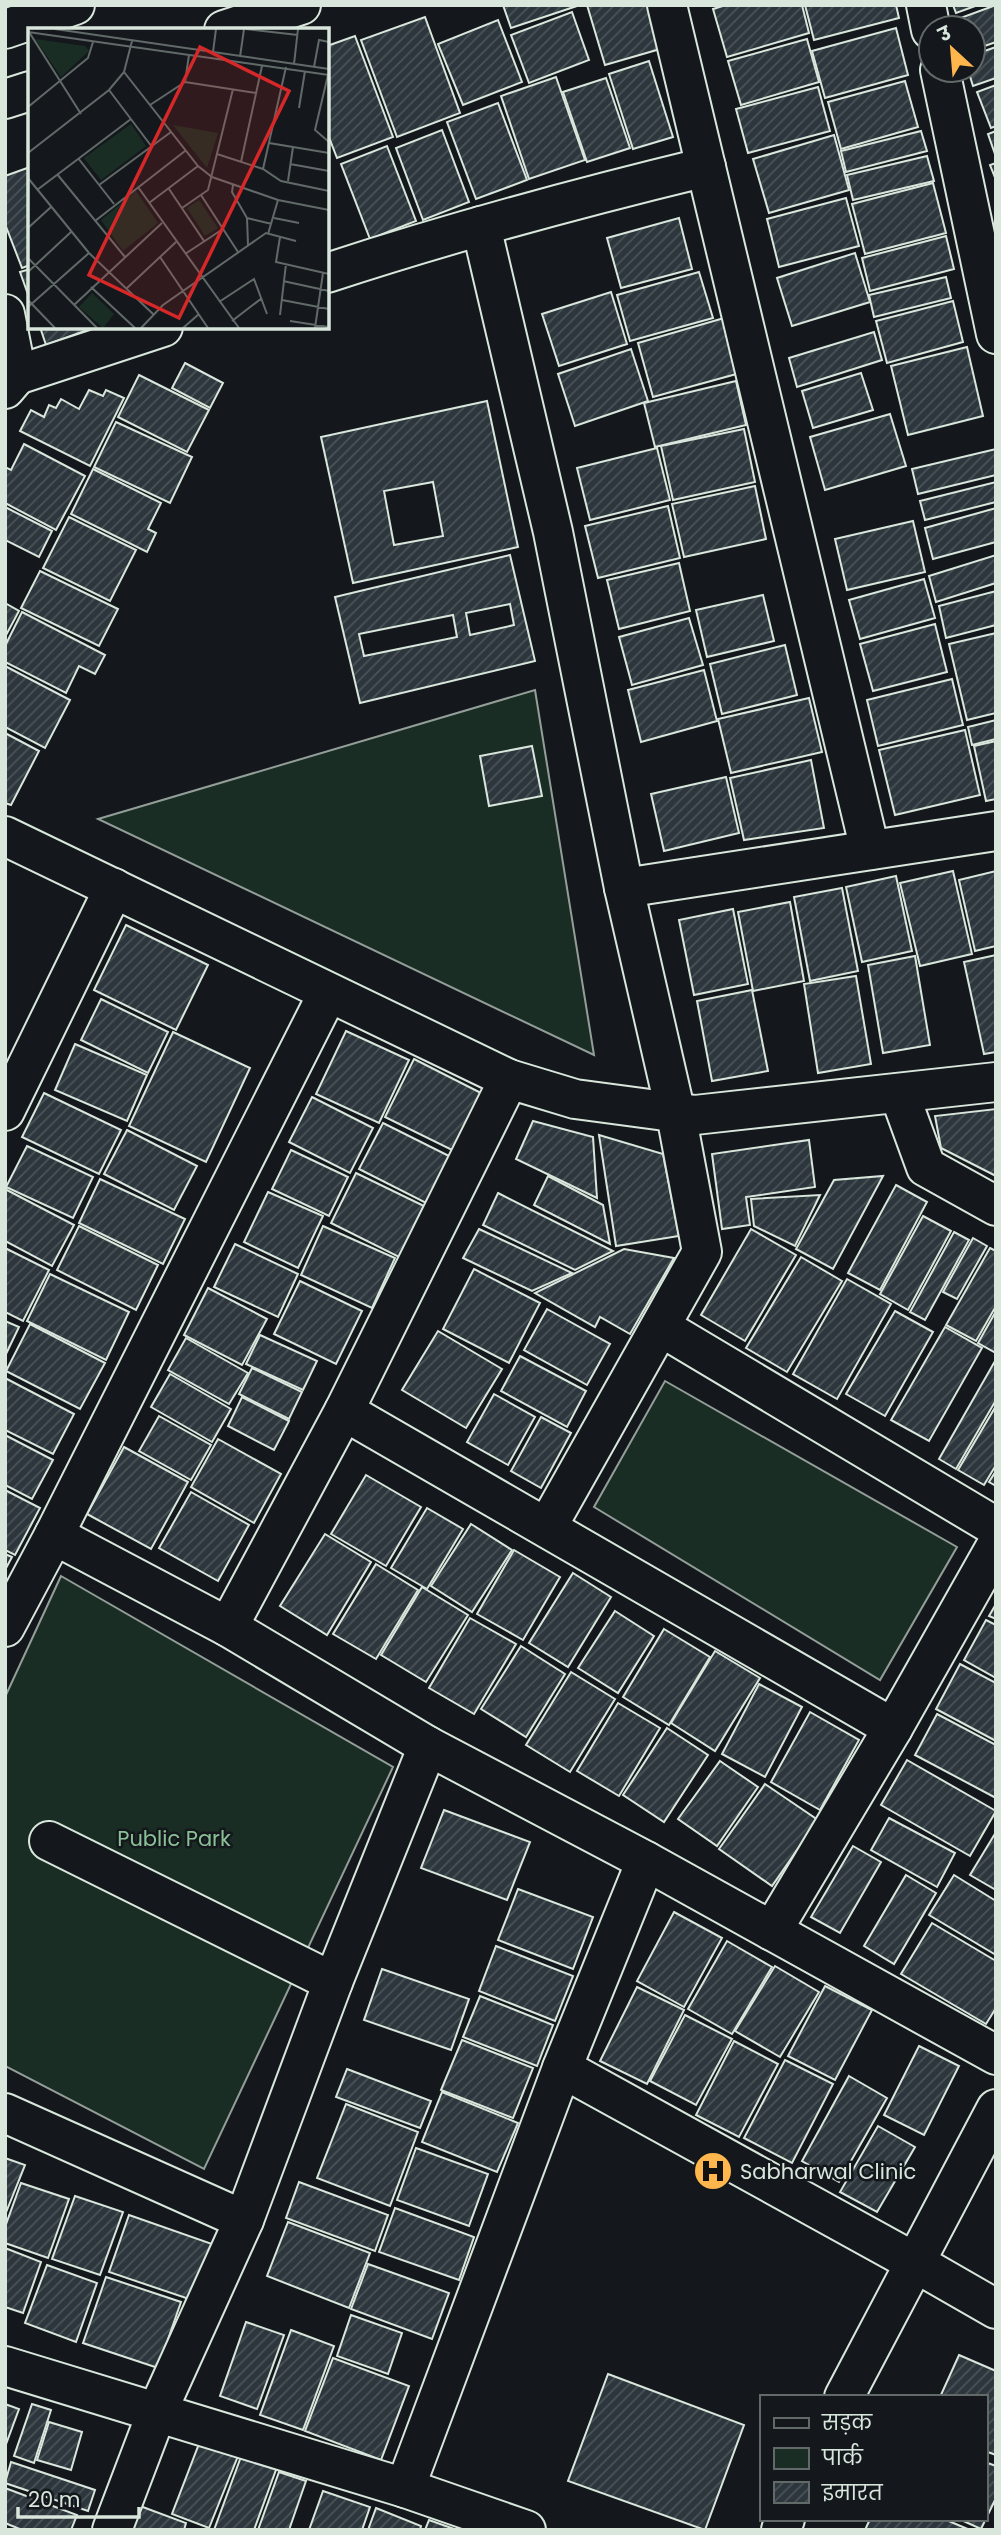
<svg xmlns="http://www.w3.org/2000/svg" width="1001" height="2535" viewBox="0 0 1001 2535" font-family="Poppins,'Noto Sans Devanagari',sans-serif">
<defs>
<pattern id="building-hatch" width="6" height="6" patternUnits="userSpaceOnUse" patternTransform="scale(1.75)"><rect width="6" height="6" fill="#2c363c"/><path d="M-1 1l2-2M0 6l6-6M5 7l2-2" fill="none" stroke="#4a5358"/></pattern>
</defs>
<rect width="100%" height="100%" fill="#14181c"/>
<g fill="#1a2d24" stroke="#939e99" stroke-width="2">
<polygon points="535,690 594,1055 98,819"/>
<polygon points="665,1381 957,1547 880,1680 594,1507"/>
<polygon points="61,1576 393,1767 204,2169 5,2066 5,1697"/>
</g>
<g fill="url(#building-hatch)" stroke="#d8e6dc" stroke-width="2" fill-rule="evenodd">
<polygon points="503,5 580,5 511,28"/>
<polygon points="587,5 654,5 667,47 605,65"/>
<polygon points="726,5 802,5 809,33 727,57 713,9"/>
<polygon points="805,5 896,5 899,18 814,40"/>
<polygon points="953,5 978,5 956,13"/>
<polygon points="996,5 996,42 973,50 973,28 958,28 955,20"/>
<polygon points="572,12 589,60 529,83 511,35"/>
<polygon points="425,17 460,113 397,137 361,40"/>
<polygon points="498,20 522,82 463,105 438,44"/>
<polygon points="896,28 908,75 825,98 812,51"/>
<polygon points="355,36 393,137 337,158 327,132 327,46"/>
<polygon points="807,39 819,82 741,105 728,61"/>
<polygon points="996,47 996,78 973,86 968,70 973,70 973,55"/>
<polygon points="649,61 673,137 633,149 609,74"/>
<polygon points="556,77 585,160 529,179 501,96"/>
<polygon points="606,78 630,148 587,162 563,92"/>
<polygon points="905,81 918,127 841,149 828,102"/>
<polygon points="996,85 996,126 991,128 977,92"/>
<polygon points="818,87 830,131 748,153 736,109"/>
<polygon points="498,103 527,180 476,199 447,122"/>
<polygon points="442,130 469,202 423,220 396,148"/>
<polygon points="921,131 927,151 846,172 841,151"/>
<polygon points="996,131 996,157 988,134"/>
<polygon points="834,135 849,190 769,213 753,159"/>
<polygon points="387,146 416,221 370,239 341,164"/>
<polygon points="927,156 934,181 853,200 847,175"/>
<polygon points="996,163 996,180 990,165"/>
<polygon points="30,167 30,265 22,268 5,224 5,176"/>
<polygon points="933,183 946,233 865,254 852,204"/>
<polygon points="846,198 859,246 779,267 767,219"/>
<polygon points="679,218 692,269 621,288 607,238"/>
<polygon points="946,236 954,269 870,291 862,258"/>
<polygon points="855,253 870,302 792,326 777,278"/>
<polygon points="30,269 30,300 20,272"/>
<polygon points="699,272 713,318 630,341 617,295"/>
<polygon points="946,277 951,298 874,317 869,295"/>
<polygon points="611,292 627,344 559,366 542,314"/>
<polygon points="953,301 963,342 887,363 876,321"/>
<polygon points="724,318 740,373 653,397 638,343"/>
<polygon points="40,327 93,327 93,328 46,345"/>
<polygon points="874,332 882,360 797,387 789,358"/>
<polygon points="967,347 983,416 908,435 891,366"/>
<polygon points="631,349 648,401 575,426 558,374"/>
<polygon points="185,363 223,383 210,408 172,388"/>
<polygon points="861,373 873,410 813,428 802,391"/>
<polygon points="139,375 209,410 187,452 118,417"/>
<polygon points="736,381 746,425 655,447 644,403"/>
<polygon points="89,390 103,396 106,390 124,398 90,466 20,431 31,410 44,417 49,405 56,408 61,399 79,409"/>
<path d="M487 401 518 547 353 583 321 437ZM433 482 443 536 394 545 384 491Z"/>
<polygon points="890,414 906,466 825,490 810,437"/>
<polygon points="116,422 192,457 170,503 94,467"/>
<polygon points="744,429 755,482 673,500 661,446"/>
<polygon points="24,444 85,476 56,530 5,503 5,467 11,470"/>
<polygon points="657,448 670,500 590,520 577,468"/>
<polygon points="996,449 996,475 918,494 912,469"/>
<polygon points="93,469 161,503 148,529 156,533 147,552 71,514"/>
<polygon points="996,482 996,502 925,520 920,501"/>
<polygon points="755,486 766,539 684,557 672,504"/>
<polygon points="668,506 680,558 598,578 585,526"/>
<polygon points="5,507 52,531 39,557 5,540"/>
<polygon points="996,508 996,542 933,559 925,528"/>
<polygon points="69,517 136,550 110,601 43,568"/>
<polygon points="913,521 925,572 847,590 835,539"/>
<path d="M510 555 535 661 360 703 335 597ZM510 604 514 625 470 635 466 613ZM453 615 457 637 364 656 359 634Z"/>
<polygon points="996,555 996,583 936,602 929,576"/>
<polygon points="679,563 690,611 619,629 607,580"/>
<polygon points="40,571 118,609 99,646 21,608"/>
<polygon points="924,579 935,618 860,639 849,600"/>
<polygon points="996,591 996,625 946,638 939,606"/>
<polygon points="763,595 774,641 707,657 696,610"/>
<polygon points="5,603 19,611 5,637"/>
<polygon points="22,612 105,655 95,674 79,666 66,693 5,662 5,646"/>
<polygon points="689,618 703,665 632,685 619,637"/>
<polygon points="935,624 947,672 873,691 860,644"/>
<polygon points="996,633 996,713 967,720 949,644"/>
<polygon points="785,645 797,695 722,714 710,664"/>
<polygon points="5,666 70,700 45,748 5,727"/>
<polygon points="704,670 717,721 641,742 628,690"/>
<polygon points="952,679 963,725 878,746 867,700"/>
<polygon points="809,698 822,752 731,773 718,719"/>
<polygon points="996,720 996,739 972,745 968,727"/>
<polygon points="965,730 980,795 895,815 879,750"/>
<polygon points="5,733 39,751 11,805 5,803"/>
<polygon points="996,741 996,799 986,801 974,746"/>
<polygon points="532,746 542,796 489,806 480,756"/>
<polygon points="811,760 824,828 744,840 730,778"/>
<polygon points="726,777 739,833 664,851 651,794"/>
<polygon points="953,871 972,954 920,966 900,883"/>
<polygon points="996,871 996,946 975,951 959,880"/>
<polygon points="896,876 912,951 862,962 846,887"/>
<polygon points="842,888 858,971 810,981 794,897"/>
<polygon points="790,902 804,981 753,991 738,912"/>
<polygon points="733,909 748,984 694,995 679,920"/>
<polygon points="126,925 208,965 176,1030 94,990"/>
<polygon points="996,955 996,1052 984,1054 964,962"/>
<polygon points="915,956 930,1045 883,1053 868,965"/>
<polygon points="856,976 871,1064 818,1073 804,984"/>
<polygon points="752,990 768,1071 712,1081 697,1001"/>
<polygon points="101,999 168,1032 148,1073 81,1040"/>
<polygon points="346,1031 409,1060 379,1123 316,1094"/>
<polygon points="173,1032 250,1068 206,1162 129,1126"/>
<polygon points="75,1044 147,1075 127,1121 55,1090"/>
<polygon points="414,1059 483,1094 454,1151 385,1117"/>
<polygon points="44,1093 121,1130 99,1174 22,1137"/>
<polygon points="312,1097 373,1128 350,1173 289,1142"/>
<polygon points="996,1109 996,1176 941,1148 935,1116"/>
<polygon points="533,1121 593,1137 597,1198 516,1159"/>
<polygon points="383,1123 451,1157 428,1204 359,1169"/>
<polygon points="127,1130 197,1166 174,1210 104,1174"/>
<polygon points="599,1135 663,1154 679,1236 616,1246"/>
<polygon points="809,1140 815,1187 746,1197 750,1225 722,1229 712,1154"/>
<polygon points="27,1146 93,1177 73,1218 6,1187"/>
<polygon points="291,1150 348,1177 329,1216 272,1189"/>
<polygon points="356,1173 424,1206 399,1257 331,1223"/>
<polygon points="548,1176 603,1205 610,1244 534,1205"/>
<polygon points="883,1176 833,1269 796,1249 834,1180"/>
<polygon points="100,1179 185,1219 163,1264 79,1223"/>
<polygon points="896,1185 927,1202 880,1290 848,1273"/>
<polygon points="5,1189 74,1225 52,1266 5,1241"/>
<polygon points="268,1192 323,1216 298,1268 244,1242"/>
<polygon points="498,1193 613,1251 575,1270 483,1225"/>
<polygon points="820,1195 795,1246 754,1226 751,1199"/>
<polygon points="923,1216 951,1231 908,1310 880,1294"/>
<polygon points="79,1226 158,1265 136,1310 57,1270"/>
<polygon points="323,1226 395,1258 372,1308 301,1275"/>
<polygon points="479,1229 572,1273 532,1291 463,1258"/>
<polygon points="751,1229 796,1255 745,1341 701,1315"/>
<polygon points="954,1232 969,1240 925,1320 910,1312"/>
<polygon points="973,1238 987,1246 957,1299 943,1292"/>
<polygon points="235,1244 298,1274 278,1317 214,1287"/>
<polygon points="5,1248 49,1270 23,1321 5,1312"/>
<polygon points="990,1248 996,1251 996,1306 976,1341 946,1325"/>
<polygon points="624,1249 674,1258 630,1334 600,1317 595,1327 535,1293"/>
<polygon points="801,1257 842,1281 787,1372 746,1348"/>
<polygon points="474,1269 540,1303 509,1363 443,1329"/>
<polygon points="50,1274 129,1312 106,1360 27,1321"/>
<polygon points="847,1279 891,1304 837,1399 793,1374"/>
<polygon points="300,1281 362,1311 336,1364 274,1334"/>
<polygon points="208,1288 267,1319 242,1365 184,1335"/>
<polygon points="547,1309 610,1344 587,1385 524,1350"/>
<polygon points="895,1311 933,1332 885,1416 846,1394"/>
<polygon points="996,1311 996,1353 978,1343"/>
<polygon points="5,1321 19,1327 5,1356"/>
<polygon points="30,1324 105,1363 80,1409 6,1371"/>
<polygon points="945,1327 982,1348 929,1441 891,1420"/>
<polygon points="438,1331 502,1369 466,1428 402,1390"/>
<polygon points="260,1335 317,1361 303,1390 246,1364"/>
<polygon points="186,1338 248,1373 229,1404 168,1370"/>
<polygon points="520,1356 586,1391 567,1427 501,1391"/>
<polygon points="995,1361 996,1400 956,1469 939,1459"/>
<polygon points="252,1368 302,1392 289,1419 239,1394"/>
<polygon points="170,1374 231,1409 212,1442 151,1407"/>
<polygon points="5,1378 74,1414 53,1454 5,1430"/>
<polygon points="494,1394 535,1417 508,1465 467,1442"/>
<polygon points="242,1397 289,1421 274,1450 228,1426"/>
<polygon points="996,1406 996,1465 984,1485 958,1470"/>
<polygon points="159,1416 211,1445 191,1480 139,1451"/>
<polygon points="541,1417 571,1433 541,1488 511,1471"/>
<polygon points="5,1435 53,1460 32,1499 5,1485"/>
<polygon points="218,1439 281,1474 254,1523 191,1487"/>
<polygon points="124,1447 188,1482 151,1549 87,1514"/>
<polygon points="996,1471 996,1486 989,1482"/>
<polygon points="366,1475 421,1507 386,1566 331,1534"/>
<polygon points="5,1490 40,1508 15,1555 5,1550"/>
<polygon points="191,1492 249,1525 218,1581 159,1548"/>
<polygon points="427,1508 463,1529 427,1589 391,1568"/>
<polygon points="471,1524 512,1550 472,1612 431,1586"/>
<polygon points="325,1534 371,1562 327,1635 280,1606"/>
<polygon points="514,1550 560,1577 523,1640 477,1614"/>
<polygon points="5,1554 12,1557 5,1570"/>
<polygon points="376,1564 418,1590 376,1659 333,1634"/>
<polygon points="573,1573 611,1597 568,1667 529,1643"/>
<polygon points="422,1587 468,1615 426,1682 381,1655"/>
<polygon points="996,1604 996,1619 989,1616"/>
<polygon points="615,1611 654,1636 618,1693 578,1668"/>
<polygon points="470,1618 516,1644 474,1714 429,1688"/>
<polygon points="986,1620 996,1625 996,1678 964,1660"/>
<polygon points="664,1629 710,1657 669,1725 623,1697"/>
<polygon points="521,1646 565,1674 526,1737 481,1709"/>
<polygon points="715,1651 760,1678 715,1751 671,1723"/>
<polygon points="960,1664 996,1683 996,1741 936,1709"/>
<polygon points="571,1672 615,1699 570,1772 526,1745"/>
<polygon points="759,1684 802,1707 765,1777 722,1754"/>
<polygon points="618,1703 660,1728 619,1796 577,1771"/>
<polygon points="810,1712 859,1740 820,1810 771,1782"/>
<polygon points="937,1714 996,1745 996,1798 915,1755"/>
<polygon points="667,1728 708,1755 664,1822 623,1795"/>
<polygon points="907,1760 996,1811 970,1856 881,1805"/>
<polygon points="720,1761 758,1787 717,1846 678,1819"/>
<polygon points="765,1784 818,1820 772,1886 719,1849"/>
<polygon points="444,1810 530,1842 507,1900 421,1868"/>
<polygon points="889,1818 955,1853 937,1887 871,1850"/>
<polygon points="996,1832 996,1890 970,1875"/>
<polygon points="853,1846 881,1862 840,1933 811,1917"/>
<polygon points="906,1875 936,1893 894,1964 864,1946"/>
<polygon points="954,1875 996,1901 996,1955 929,1915"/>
<polygon points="518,1889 593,1917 573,1969 498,1940"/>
<polygon points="674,1912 722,1938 684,2007 637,1981"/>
<polygon points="932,1923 996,1961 996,2008 986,2024 901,1974"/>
<polygon points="727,1941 772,1967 732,2034 688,2009"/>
<polygon points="496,1946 573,1976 555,2021 479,1991"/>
<polygon points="775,1966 819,1992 780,2057 735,2031"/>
<polygon points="382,1969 469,1999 451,2050 364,2020"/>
<polygon points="825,1986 872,2010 835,2080 788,2056"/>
<polygon points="637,1987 684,2010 647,2084 600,2061"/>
<polygon points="480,1996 553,2025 537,2066 463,2037"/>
<polygon points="685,2015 732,2039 696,2105 650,2081"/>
<polygon points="462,2040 533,2068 513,2118 441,2090"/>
<polygon points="734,2041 778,2064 739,2137 696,2115"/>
<polygon points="919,2046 959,2066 924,2135 884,2115"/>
<polygon points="785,2060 833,2084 792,2163 744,2138"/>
<polygon points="347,2069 431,2101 420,2128 336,2097"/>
<polygon points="849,2076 887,2098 839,2182 802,2161"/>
<polygon points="442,2092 518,2123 497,2172 422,2142"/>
<polygon points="346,2104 418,2132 390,2206 317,2178"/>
<polygon points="878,2126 915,2147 877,2212 840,2192"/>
<polygon points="416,2148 488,2174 469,2226 397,2200"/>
<polygon points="5,2158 25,2165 5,2215"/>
<polygon points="299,2182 388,2215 375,2251 286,2218"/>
<polygon points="21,2183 69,2199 48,2258 5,2243 5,2227"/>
<polygon points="75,2196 123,2212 100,2275 52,2259"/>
<polygon points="395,2208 474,2237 459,2280 379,2252"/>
<polygon points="129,2215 215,2245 195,2301 109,2272"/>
<polygon points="288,2222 370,2253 349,2308 267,2276"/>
<polygon points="5,2248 41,2262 23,2313 5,2307"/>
<polygon points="368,2264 449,2293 432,2339 351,2309"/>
<polygon points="47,2265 97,2283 76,2342 25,2323"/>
<polygon points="106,2277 181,2302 158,2368 83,2343"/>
<polygon points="351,2315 402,2333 388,2374 337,2356"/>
<polygon points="246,2322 284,2335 257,2409 220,2396"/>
<polygon points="291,2330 334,2346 303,2430 260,2415"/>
<polygon points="959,2355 996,2371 996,2455 985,2451 985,2397 940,2397"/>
<polygon points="333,2358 409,2386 381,2460 305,2431"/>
<polygon points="608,2374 744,2425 705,2530 568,2481"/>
<polygon points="5,2404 19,2409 5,2447"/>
<polygon points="32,2404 51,2410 34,2463 14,2456"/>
<polygon points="49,2422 82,2432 71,2470 37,2460"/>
<polygon points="202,2436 240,2451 209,2528 172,2514"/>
<polygon points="242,2454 277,2467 254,2530 214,2530"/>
<polygon points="11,2462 95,2490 88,2511 5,2483"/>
<polygon points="985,2462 996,2466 996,2498 981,2529 959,2519 985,2519"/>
<polygon points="279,2472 306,2481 289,2530 258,2530"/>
<polygon points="5,2488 77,2515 71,2530 22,2530 5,2523"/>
<polygon points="323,2491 370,2507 362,2530 309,2530"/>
<polygon points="140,2506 186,2523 184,2530 131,2530"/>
<polygon points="376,2508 421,2526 420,2530 368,2530"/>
<polygon points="870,2519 944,2519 970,2530 865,2530"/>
<polygon points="429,2520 457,2530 425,2530"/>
</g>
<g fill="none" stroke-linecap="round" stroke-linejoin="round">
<defs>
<g id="minor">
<polyline points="667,5 870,850"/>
<polyline points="926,5 931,30"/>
<polyline points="5,29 75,5"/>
<polyline points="224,30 301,5"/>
<polyline points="940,70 996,334"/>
<polyline points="5,99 30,91"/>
<polyline points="481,226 553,532 624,888 676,1114 702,1252 547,1527"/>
<path d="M327 273C452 232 578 198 706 167"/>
<polyline points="5,314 17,375 5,389"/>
<polyline points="17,375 163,327"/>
<polyline points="5,836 509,1079 575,1099 695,1115 996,1082"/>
<polyline points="624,888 996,831"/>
<polyline points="899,1093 926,1167 996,1206"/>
<polyline points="5,1111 114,888"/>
<polyline points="661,1327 996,1527"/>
<polyline points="344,1411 893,1728"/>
<polyline points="54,1535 228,1627 428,1746 646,1861 996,2055"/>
<polyline points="5,1627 54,1535 328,993"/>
<polyline points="228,1627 344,1411 509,1079"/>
<polyline points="49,1841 333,1982"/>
<polyline points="772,1931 893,1728 996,1546"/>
<polyline points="562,2068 914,2262 996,2309"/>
<polyline points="5,2113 244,2220"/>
<polyline points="5,2366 405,2488 526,2530"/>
<polyline points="844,2397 996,2109"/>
<polyline points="405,2488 562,2068 646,1861"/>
<polyline points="112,2530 157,2412 244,2220 333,1982 428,1746"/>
<polyline points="781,2530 785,2519"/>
</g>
</defs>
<use href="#minor" stroke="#d8e6dc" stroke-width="42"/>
<use href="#minor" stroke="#14181c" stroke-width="38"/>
</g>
<defs>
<symbol id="hospital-disc" viewBox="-11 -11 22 22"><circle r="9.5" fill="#ffb74d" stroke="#14181c"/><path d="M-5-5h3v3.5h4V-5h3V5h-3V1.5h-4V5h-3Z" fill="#111"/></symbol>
</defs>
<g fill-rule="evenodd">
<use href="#hospital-disc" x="691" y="2149" width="44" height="44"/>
</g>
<g text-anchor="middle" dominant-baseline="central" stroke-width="5" stroke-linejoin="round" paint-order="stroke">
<g font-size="21" fill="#8ac095" stroke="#14181c">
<text x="174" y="1838">Public Park</text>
</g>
<g font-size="21" fill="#d8e6dc" stroke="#14181c" text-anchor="start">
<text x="740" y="2171">Sabharwal Clinic</text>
</g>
</g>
<g transform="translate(28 28)">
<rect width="301" height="301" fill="#14181c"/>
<path d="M7 11 57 18 61 23 33 49ZM103 96 118 118 73 152 56 130ZM145 97 190 105 179 140ZM108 163 130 195 95 223 73 192ZM171 172 190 200 177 208 159 180ZM64 265 86 286 75 300 51 279Z" fill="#1a2d24"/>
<path fill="none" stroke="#626a69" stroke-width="2" d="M27 1 301 41M218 1 270 7M0 4 301 47M1 4 53 86M185 24 188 1M212 29 216 1M266 36 270 1M286 39 291 12 301 14M96 44 170 138 184 149 250 172 301 182M300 47 287 102 301 114M157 54 228 65M81 62 124 119M122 77 157 54 161 27M0 79 60 30 65 14M271 80 277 43M241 115 301 125M0 125 81 62 96 44 104 13M189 126 235 141 253 153 301 163M50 130 86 176M213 134 234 38M262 136 301 143M235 141 258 39M29 146 97 229M0 150 61 225 125 286M260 153 265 119M71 157 143 104M205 157 204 164 219 190 220 217M110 159 211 300M141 161 176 213M9 162 103 91M173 167 210 224M121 175 170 138M154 180 180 162 205 61M219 190 244 196M246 190 271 195M67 193 157 123M0 200 23 179M240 206 250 172M252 209 248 234 301 246M157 226 195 201M132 229 180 300M0 230 69 300M0 244 43 204M255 253 301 263M63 259 107 300M99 260 148 214M0 272 27 300M254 272 301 281M191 274 226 251 239 286M46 277 134 195M0 279 61 225M252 287 258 236M204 293 234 270M262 293 301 299M113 300 135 277 238 205 268 213M155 300 171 286M287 300 295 245"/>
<path fill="#d62828" fill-opacity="0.15" stroke="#d62828" stroke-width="3.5" d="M172 19 261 63 151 290 61 247Z"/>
<rect width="301" height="301" fill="none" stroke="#d8e6dc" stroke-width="3.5"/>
</g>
<rect width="1001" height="2535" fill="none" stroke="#d8e6dc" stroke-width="14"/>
<rect x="760" y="2395" width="228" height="126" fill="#14181c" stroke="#626a69" stroke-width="2"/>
<rect x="774" y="2418" width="35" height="10" fill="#14181c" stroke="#626a69" stroke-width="2"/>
<text x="822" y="2430" font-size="21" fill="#d8e6dc">सड़क</text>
<rect x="774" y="2448" width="35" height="21" fill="#1a2d24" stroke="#626a69" stroke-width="2"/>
<text x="822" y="2465" font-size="21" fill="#d8e6dc">पार्क</text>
<rect x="774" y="2482" width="35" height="21" fill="url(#building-hatch)" stroke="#626a69" stroke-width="2"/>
<text x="822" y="2500" font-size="21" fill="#d8e6dc">इमारत</text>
<g transform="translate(952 49) rotate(334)"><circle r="33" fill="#14181c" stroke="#626a69" stroke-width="2"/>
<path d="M0-5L12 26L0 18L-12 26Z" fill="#ffb74d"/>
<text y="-10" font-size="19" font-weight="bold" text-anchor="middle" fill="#d8e6dc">उ</text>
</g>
<path d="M18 2507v10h121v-10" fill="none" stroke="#d8e6dc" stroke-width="3.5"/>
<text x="28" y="2507" font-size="21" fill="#d8e6dc" stroke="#14181c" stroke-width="5" paint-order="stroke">20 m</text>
</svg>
